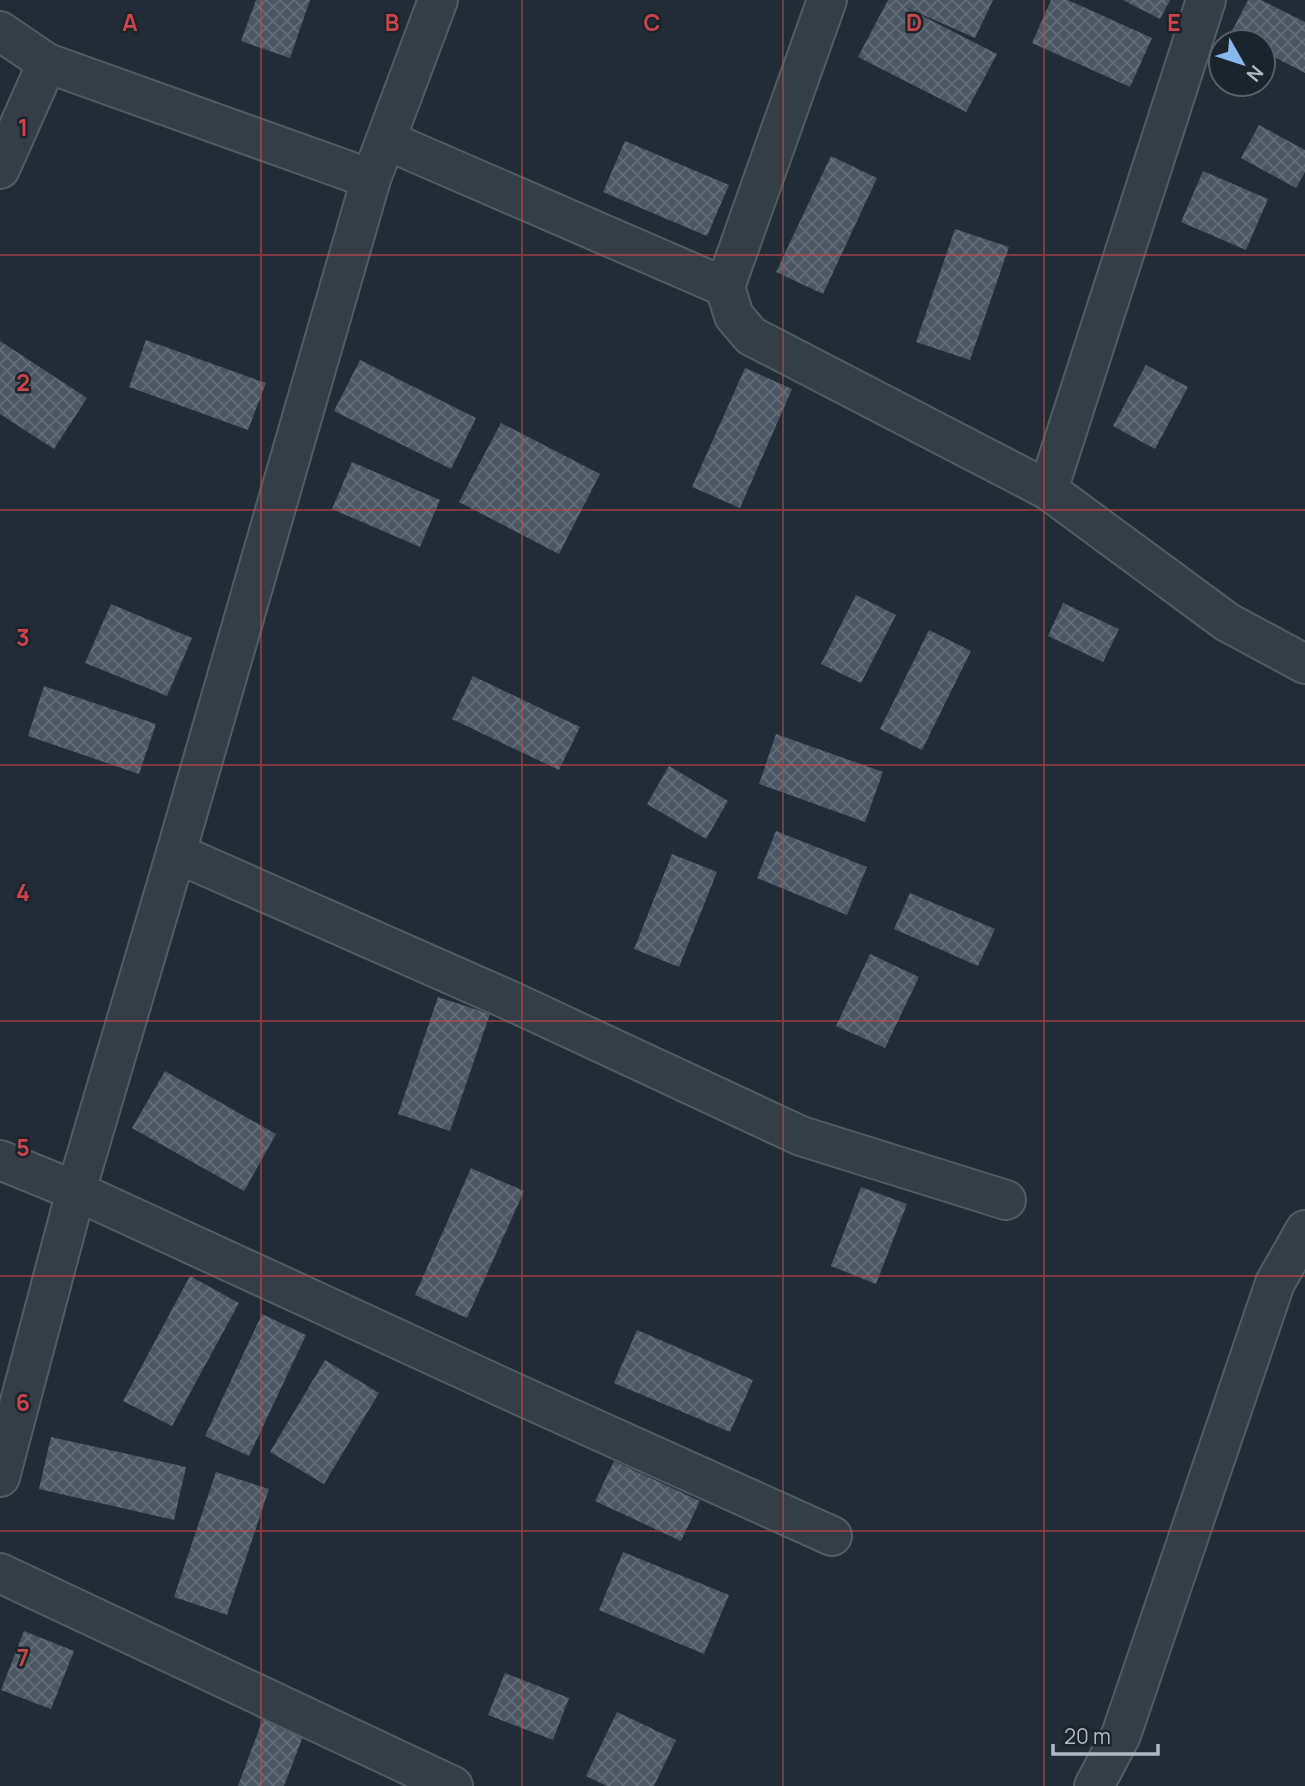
<svg xmlns="http://www.w3.org/2000/svg" width="1305" height="1786" viewBox="0 0 1305 1786" font-family="Manrope,sans-serif">
<defs>
<pattern id="building-cross-hatch" width="8" height="8" patternUnits="userSpaceOnUse" patternTransform="scale(1.75)"><rect width="8" height="8" fill="#4a5762"/><path d="M0 0l8 8M0 8l8-8" fill="none" stroke="#626d77"/></pattern>
</defs>
<rect width="100%" height="100%" fill="#222c36"/>
<g fill="url(#building-cross-hatch)">
<polygon points="256,0 310,0 290,58 241,41"/>
<polygon points="888,0 993,0 975,38 903,6 997,54 966,112 858,57"/>
<polygon points="1051,0 1068,0 1152,38 1130,87 1032,43"/>
<polygon points="1123,0 1170,0 1160,19"/>
<polygon points="1248,0 1261,0 1305,22 1305,73 1263,51 1263,42 1244,42 1230,35"/>
<polygon points="1259,125 1305,150 1305,172 1296,188 1241,158"/>
<polygon points="625,141 729,185 707,236 603,192"/>
<polygon points="831,156 877,178 823,294 776,272"/>
<polygon points="1203,171 1268,199 1246,250 1181,222"/>
<polygon points="955,229 1009,247 970,360 916,342"/>
<polygon points="146,340 266,383 248,430 129,387"/>
<polygon points="0,341 87,398 54,449 0,414"/>
<polygon points="360,360 476,418 451,469 334,411"/>
<polygon points="1146,365 1188,387 1155,449 1113,426"/>
<polygon points="745,368 792,389 740,508 692,487"/>
<polygon points="501,423 600,474 559,554 459,502"/>
<polygon points="352,462 440,500 420,547 332,509"/>
<polygon points="856,595 896,615 861,683 821,664"/>
<polygon points="1063,603 1119,629 1103,662 1048,636"/>
<polygon points="111,604 192,638 167,696 85,663"/>
<polygon points="929,630 971,651 922,750 880,729"/>
<polygon points="473,676 580,727 559,770 452,719"/>
<polygon points="44,686 156,724 139,774 28,736"/>
<polygon points="776,734 883,772 865,822 759,784"/>
<polygon points="669,766 728,801 706,839 647,804"/>
<polygon points="776,831 867,867 847,915 757,878"/>
<polygon points="672,854 717,872 679,967 634,949"/>
<polygon points="910,893 995,929 978,966 894,929"/>
<polygon points="870,954 919,977 885,1048 836,1026"/>
<polygon points="438,997 490,1014 450,1131 398,1114"/>
<polygon points="165,1071 276,1134 244,1191 132,1128"/>
<polygon points="471,1168 524,1191 467,1318 415,1295"/>
<polygon points="861,1187 907,1204 876,1284 831,1266"/>
<polygon points="190,1276 239,1303 172,1426 123,1401"/>
<polygon points="262,1314 306,1335 249,1456 205,1436"/>
<polygon points="637,1330 753,1380 730,1432 614,1383"/>
<polygon points="325,1360 379,1393 324,1484 270,1452"/>
<polygon points="51,1437 186,1467 174,1520 39,1489"/>
<polygon points="614,1461 700,1501 681,1541 595,1501"/>
<polygon points="216,1472 269,1489 227,1615 174,1597"/>
<polygon points="623,1552 729,1595 704,1654 599,1610"/>
<polygon points="24,1631 74,1651 51,1709 1,1690"/>
<polygon points="505,1673 569,1698 553,1740 488,1715"/>
<polygon points="617,1712 676,1740 654,1786 607,1786 586,1776"/>
<polygon points="264,1716 305,1731 284,1786 238,1786"/>
</g>
<g fill="none" stroke-linecap="round" stroke-linejoin="round">
<defs>
<g id="minor">
<polyline points="827,0 725,287 734,316 751,336 1048,490 1206,0"/>
<polyline points="0,31 47,63 371,179"/>
<polyline points="386,140 725,287"/>
<polyline points="0,169 47,63"/>
<polyline points="1048,490 1227,622 1305,664"/>
<polyline points="176,853 509,1000 801,1136 1006,1200"/>
<polyline points="0,1160 76,1191 517,1394 832,1536"/>
<polyline points="0,1477 76,1191 176,853 371,179 438,0"/>
<polyline points="0,1573 453,1786"/>
<polyline points="1094,1786 1121,1735 1275,1283 1305,1230"/>
</g>
</defs>
<use href="#minor" stroke="#535c64" stroke-width="42"/>
<use href="#minor" stroke="#353e47" stroke-width="38"/>
</g>
<path fill="none" stroke="#ce4547" stroke-width="2" stroke-opacity="0.55" d="M261 0V1786M522 0V1786M783 0V1786M1044 0V1786M0 255H1305M0 510H1305M0 765H1305M0 1021H1305M0 1276H1305M0 1531H1305"/>
<g font-size="23" text-anchor="middle" font-weight="bold" fill="#ce4547" stroke="#1b232b" stroke-width="5" stroke-linejoin="round" paint-order="stroke">
<text x="130" y="31">A</text>
<text x="392" y="31">B</text>
<text x="652" y="31">C</text>
<text x="914" y="31">D</text>
<text x="1174" y="31">E</text>
<text x="23" y="136">1</text>
<text x="23" y="391">2</text>
<text x="23" y="646">3</text>
<text x="23" y="901">4</text>
<text x="23" y="1156">5</text>
<text x="23" y="1411">6</text>
<text x="23" y="1666">7</text>
</g>
<g transform="translate(1242 63) rotate(129)"><circle r="33" fill="#1b232b" stroke="#575f68" stroke-width="2"/>
<path d="M0-5L12 26L0 18L-12 26Z" fill="#89b8ef"/>
<text y="-10" font-size="19" font-weight="bold" text-anchor="middle" fill="#b0b9c3">N</text>
</g>
<path d="M1053 1744v10h105v-10" fill="none" stroke="#b0b9c3" stroke-width="3.5"/>
<text x="1064" y="1744" font-size="21" fill="#b0b9c3" stroke="#1b232b" stroke-width="5" paint-order="stroke">20 m</text>
</svg>
